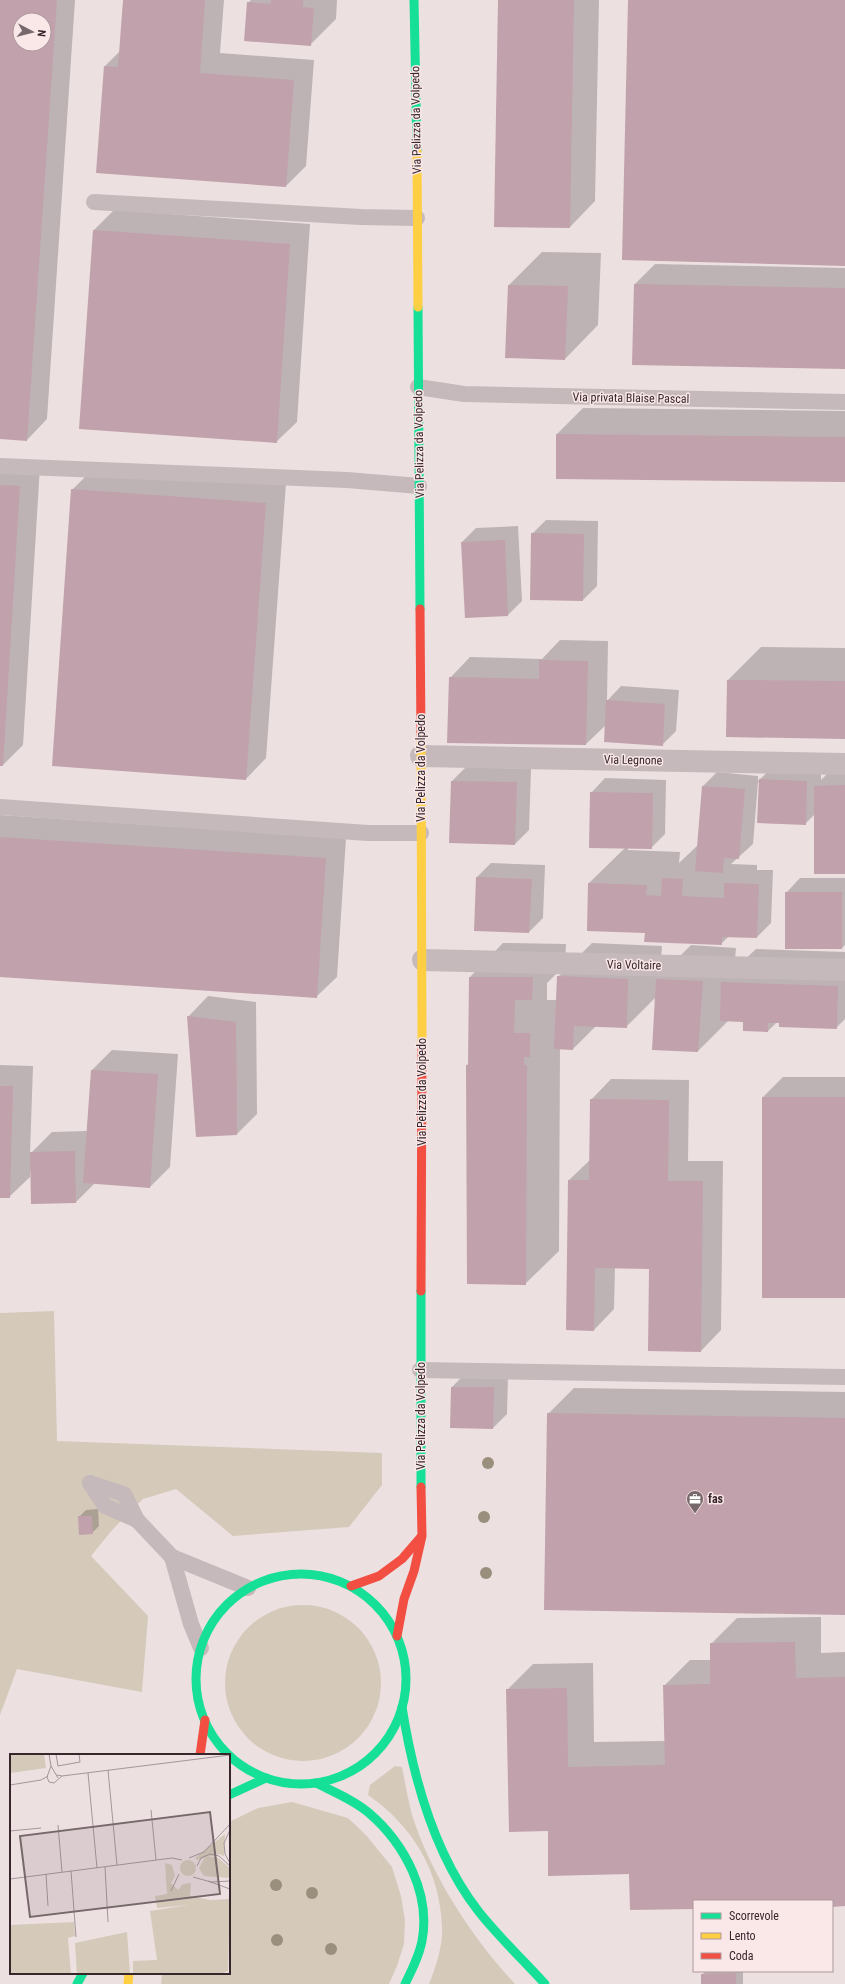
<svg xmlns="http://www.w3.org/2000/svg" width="845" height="1984" viewBox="0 0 845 1984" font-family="'Roboto Condensed',sans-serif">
<rect width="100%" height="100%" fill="#ede0e1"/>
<g fill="#d5c9ba">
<polygon points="54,1311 57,1441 382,1453 382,1485 349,1527 233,1536 176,1489 143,1499 113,1529 91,1556 148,1616 142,1692 17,1669 0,1715 0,1313"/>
<circle cx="303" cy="1683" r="78"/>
<path d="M395 1766 402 1767C405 1782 408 1799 412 1815 431 1875 472 1938 515 1984H429C436 1966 443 1946 442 1927 440 1872 414 1827 368 1795L370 1785Z"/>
<polygon points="292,1802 348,1818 366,1835 392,1867 401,1896 405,1920 404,1944 397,1966 389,1984 161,1984 162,1973 229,1973 229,1822 258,1808"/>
</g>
<g fill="#0003" fill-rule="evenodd">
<path d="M0 0H75L47 419 27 440 0 438ZM20 20H44V44H20Z"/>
<polygon points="124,0 224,0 220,53 314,60 306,166 286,186 105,66 120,51"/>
<polygon points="251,0 337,0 336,19 310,45 248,3"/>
<polygon points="499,0 599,0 595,201 570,227"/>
<polygon points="114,210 310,224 297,422 276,442 93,231"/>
<polygon points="542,252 601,253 598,325 565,359 509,285"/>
<polygon points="655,264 845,268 845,368 635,284"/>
<polygon points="583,408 845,411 845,481 557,434"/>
<polygon points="0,464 40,466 23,745 3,765 0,765"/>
<polygon points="93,469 286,483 266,758 246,779 72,490"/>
<polygon points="546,520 598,521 597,586 583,600 532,534"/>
<polygon points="518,526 522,601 508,615 462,542 476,528"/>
<polygon points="560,640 608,641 607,701 621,686 679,690 676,731 662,745 606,725 586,744 448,742 450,678 470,657 542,659"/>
<polygon points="761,647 845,648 845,738 728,680"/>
<polygon points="774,766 821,768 821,780 829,772 845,772 845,873 815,814 805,824 758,782 753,844 731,864 757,865 757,870 773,870 771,923 757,937 729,936 721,944 646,932 589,883 625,848 591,793 605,778 666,780 665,834 651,848 628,848 628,850 680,852 679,863 698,845 703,786 717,772 758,776 758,781"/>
<polygon points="466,767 531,769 529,830 515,844 452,781"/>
<polygon points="0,815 346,838 337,977 316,997 0,976"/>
<polygon points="491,863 545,865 543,918 529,932 477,877"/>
<polygon points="800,878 845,878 845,945 842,948 786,893"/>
<polygon points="503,943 566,944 565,965 547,983 547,1000 557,1000 558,977 592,943 662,946 660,976 691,945 736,948 734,970 756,949 845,952 845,1019 836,1028 777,1022 768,1031 744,1021 729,1020 698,1051 656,997 626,1027 596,1026 573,1049 560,1049 559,1251 525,1284 467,1065 469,1063 470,977"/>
<polygon points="208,996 256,1002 257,1114 237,1134 188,1017"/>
<polygon points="112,1050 178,1054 170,1167 150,1187 95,1183 76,1202 30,1171 30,1177 9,1197 0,1197 0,1065 33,1066 30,1154 52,1132 87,1131 92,1070"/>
<polygon points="783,1077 845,1077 845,1297 763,1097"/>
<polygon points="611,1079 689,1080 688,1161 723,1161 721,1330 701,1351 650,1268 615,1267 614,1309 594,1330 569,1180 590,1160 591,1100"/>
<polygon points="466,1373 508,1374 507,1414 493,1428 452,1387"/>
<polygon points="574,1388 845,1392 845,1614 548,1414"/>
<polygon points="98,1509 99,1526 92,1533 79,1517 86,1510"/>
<polygon points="821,1617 821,1653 845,1652 845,1905 832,1906 832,1901 694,1901 694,1908 549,1830 507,1690 533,1664 593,1663 594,1742 665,1741 664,1686 690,1660 711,1660 711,1644 737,1618"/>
<polygon points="706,1971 743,1971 743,1984 702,1984 702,1975"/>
</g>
<g fill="#c1a1ab" fill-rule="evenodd">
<path d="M0 0H57L27 441 0 439ZM20 20H44V44H20Z"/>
<polygon points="123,0 205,0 200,73 294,80 286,187 96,173 104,66 118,67"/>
<polygon points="271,0 303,0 303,7 314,8 311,46 244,41 247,2 271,4"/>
<polygon points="498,0 574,0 570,228 494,227"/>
<polygon points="628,0 845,0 845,266 622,260"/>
<polygon points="93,230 290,244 277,443 79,429"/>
<polygon points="634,284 845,288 845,369 632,365"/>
<polygon points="508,285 568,286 565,360 505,358"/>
<polygon points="556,434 845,437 845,482 556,479"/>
<polygon points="0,485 20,486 3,766 0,766"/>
<polygon points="71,489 266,503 246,780 52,766"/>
<polygon points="531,533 584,534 583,601 530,600"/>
<polygon points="505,540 508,616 465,618 461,542"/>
<polygon points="539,660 588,661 586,745 447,743 449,677 539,679"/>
<polygon points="727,680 845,681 845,739 726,737"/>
<polygon points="606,700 665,704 663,746 604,742"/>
<polygon points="759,779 807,781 806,825 757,823"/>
<polygon points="451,781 517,782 515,845 449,843"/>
<polygon points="845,785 845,874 814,874 814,786"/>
<polygon points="702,786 745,789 739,859 724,858 723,873 695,871"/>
<polygon points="590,792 653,793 652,849 589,848"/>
<polygon points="0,837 326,858 317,998 0,977"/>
<polygon points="476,877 532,879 529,933 474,931"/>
<polygon points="662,878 683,879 682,896 724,898 724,883 759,884 757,938 722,937 722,945 644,942 645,933 587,931 588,883 647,885 646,895 661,896"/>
<rect x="785" y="892" width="57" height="57"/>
<polygon points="557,976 628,979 627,1028 574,1026 573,1050 554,1049"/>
<polygon points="469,977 533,977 532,1000 515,1000 514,1033 530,1033 530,1057 524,1057 524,1065 527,1065 526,1285 467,1284 466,1065 468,1065"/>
<polygon points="656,979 703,981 698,1052 652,1050"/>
<polygon points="721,982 838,986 837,1029 779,1027 779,1023 768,1023 768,1032 743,1031 743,1022 720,1021"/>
<polygon points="187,1016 236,1022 237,1135 196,1137"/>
<polygon points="91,1070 158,1074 150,1188 83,1183"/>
<polygon points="0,1086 13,1086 10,1198 0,1198"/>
<rect x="762" y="1097" width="83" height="201"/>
<polygon points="590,1099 669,1100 668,1181 703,1181 701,1352 648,1351 649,1269 595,1268 594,1331 566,1330 568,1180 589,1180"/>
<polygon points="75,1151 76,1203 31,1204 30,1152"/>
<polygon points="451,1387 494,1387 493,1429 450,1428"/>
<polygon points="547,1413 845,1418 845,1615 544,1610"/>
<polygon points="78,1516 92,1516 93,1534 79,1535"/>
<polygon points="795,1642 796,1678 845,1677 845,1906 832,1907 832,1901 694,1901 694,1909 630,1910 629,1874 548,1876 548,1831 509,1832 506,1689 567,1688 568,1767 665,1765 663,1685 710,1684 710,1643"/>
<polygon points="736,1973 736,1984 701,1984 701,1974"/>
</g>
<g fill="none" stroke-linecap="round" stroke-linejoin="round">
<g stroke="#c6b9bb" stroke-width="16">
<polyline points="94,202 361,217 417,218"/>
<polyline points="418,387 464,394 845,402"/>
<polyline points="0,466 347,480 419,486"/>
<polyline points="0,807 368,833 421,833"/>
<polyline points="420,1370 845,1377"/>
<polyline points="90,1483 124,1494 137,1520 172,1557 248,1588"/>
<polyline points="90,1483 105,1506 137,1520"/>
<polyline points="172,1557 191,1624 201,1648"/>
</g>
<g stroke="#c6b9bb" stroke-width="22">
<polyline points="421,756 845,764"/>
<polyline points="423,960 845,970"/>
</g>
<g stroke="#16e098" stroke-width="9">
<polyline points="414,0 417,151"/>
<polyline points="418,307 420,609"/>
<polyline points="421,1291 421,1487"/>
<circle cx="301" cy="1679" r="105"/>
<path d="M402 1707C413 1777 435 1856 479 1912 499 1937 523 1960 545 1984"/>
<path d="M316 1783C334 1792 354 1800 369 1813 405 1844 431 1894 422 1941 419 1956 412 1970 405 1984"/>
<polyline points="229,1795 266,1778"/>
<polyline points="77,1984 83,1973"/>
</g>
<g stroke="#ffcf43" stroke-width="9">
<polyline points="417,151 418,307"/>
<polyline points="421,739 422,1045"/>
<polyline points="128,1984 129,1973"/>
</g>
<g stroke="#f24e42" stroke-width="9">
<polyline points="420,609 421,739"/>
<polyline points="421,1291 422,1045"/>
<polyline points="351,1586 379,1576 402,1559 421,1537"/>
<polyline points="397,1636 404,1599 414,1571 422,1536 421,1487"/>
<polyline points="200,1755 205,1720"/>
</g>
</g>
<g fill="#9a8e7c">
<circle cx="488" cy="1463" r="6"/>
<circle cx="484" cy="1517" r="6"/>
<circle cx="486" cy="1573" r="6"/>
<circle cx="276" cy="1885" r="6"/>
<circle cx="312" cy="1893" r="6"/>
<circle cx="277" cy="1940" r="6"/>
<circle cx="331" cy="1949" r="6"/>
</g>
<defs>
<symbol id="office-pin" viewBox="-11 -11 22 30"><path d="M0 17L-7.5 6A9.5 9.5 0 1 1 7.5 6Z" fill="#77686b" stroke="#fae7e8"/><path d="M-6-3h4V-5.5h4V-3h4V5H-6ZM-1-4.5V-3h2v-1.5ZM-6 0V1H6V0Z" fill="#fff"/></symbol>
</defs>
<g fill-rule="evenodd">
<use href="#office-pin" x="685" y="1489" width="20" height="27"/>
</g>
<g text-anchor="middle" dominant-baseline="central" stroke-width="3" stroke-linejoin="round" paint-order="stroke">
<g font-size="12" fill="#37272c" stroke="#fae7e8">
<text transform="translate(416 120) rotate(-91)">Via Pelizza da Volpedo</text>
<text transform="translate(631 398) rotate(1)">Via privata Blaise Pascal</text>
<text transform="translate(419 444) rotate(-91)">Via Pelizza da Volpedo</text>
<text transform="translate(633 760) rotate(1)">Via Legnone</text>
<text transform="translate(421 768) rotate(-90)">Via Pelizza da Volpedo</text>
<text transform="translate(634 965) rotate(1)">Via Voltaire</text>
<text transform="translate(422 1092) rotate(-90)">Via Pelizza da Volpedo</text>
<text transform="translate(421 1416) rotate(-90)">Via Pelizza da Volpedo</text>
</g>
<g font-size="12" font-weight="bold" fill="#37272c" stroke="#fae7e8" text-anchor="start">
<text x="708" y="1499">fas</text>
</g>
</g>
<g transform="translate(10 1754)">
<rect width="220" height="220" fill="#ede0e1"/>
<path d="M0 0H34L36 14 0 19ZM215 80 214 102 209 100 187 106 185 104ZM195 103H207L220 114V124L194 122 189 114ZM170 114a8 8 0 1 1 16 0a8 8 0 1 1-16 0ZM155 109 162 111 165 122 161 129 168 136 173 130 181 129 180 142 200 146 220 145 218 217 210 220H123V207L147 206 140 157 178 151 147 154 145 142 157 140ZM64 168 65 182 58 184 61 220H0V171ZM117 178 120 220H67L65 189Z" fill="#d5c9ba"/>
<path fill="none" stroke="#a49699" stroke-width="1" d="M39 0 41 12 48 24M46 0 48 12 70 8 69 0M41 12 37 23 39 28 44 29 52 22M98 16 107 111M78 19 87 114M47 21 52 22 220 1M0 31 31 26 38 22M141 56 146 106M48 71 52 118M220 76 214 89 215 100 220 109M0 77 31 74M179 104 194 98 220 70M187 112 191 104 200 100 209 102 220 112M95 113 98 168M61 117 66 183M36 120 38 152M183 123 201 128 220 127M0 125 162 104 172 106M198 127 220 135M161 137 169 120"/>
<path fill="#77686b" fill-opacity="0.15" stroke="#77686b" stroke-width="2" d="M200 58 210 140 20 163 10 82Z"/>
<rect width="220" height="220" fill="none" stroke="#37272c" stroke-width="2"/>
</g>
<rect x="693" y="1900" width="140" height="72" fill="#fae7e8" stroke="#ac9a9d"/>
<rect x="701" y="1913" width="20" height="6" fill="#16e098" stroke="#ac9a9d"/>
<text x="729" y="1920" font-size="12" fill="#37272c">Scorrevole</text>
<rect x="701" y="1933" width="20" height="6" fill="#ffcf43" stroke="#ac9a9d"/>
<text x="729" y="1940" font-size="12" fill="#37272c">Lento</text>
<rect x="701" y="1953" width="20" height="6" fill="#f24e42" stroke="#ac9a9d"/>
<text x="729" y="1960" font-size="12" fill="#37272c">Coda</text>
<g transform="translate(32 32) rotate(97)"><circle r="19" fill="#fae7e8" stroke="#ac9a9d"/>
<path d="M0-3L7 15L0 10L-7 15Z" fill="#77686b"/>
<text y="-6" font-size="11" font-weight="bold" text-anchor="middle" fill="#37272c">N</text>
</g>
</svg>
